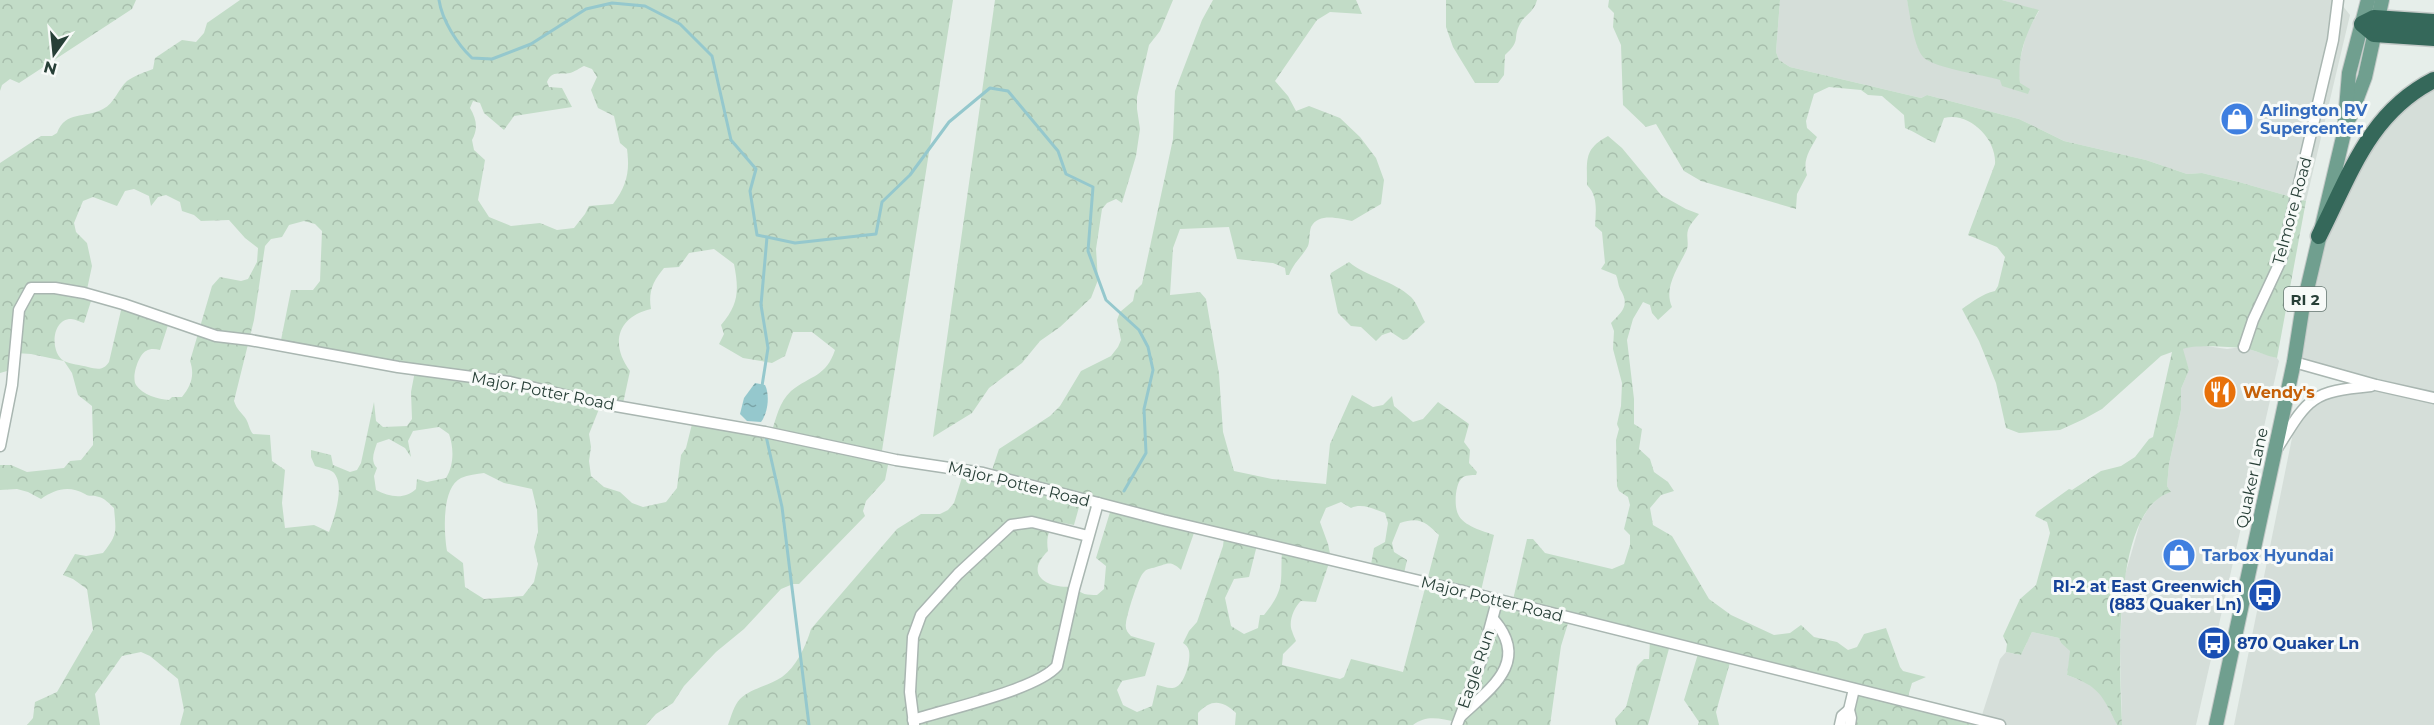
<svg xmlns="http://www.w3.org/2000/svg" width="2434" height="725" viewBox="0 0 2434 725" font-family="Montserrat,sans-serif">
<defs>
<pattern id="forest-crowns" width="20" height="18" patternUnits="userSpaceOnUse" patternTransform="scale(1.5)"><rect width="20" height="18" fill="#c2dcc7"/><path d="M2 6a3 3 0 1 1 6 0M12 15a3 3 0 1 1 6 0" fill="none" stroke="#a7beac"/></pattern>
<pattern id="water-ripples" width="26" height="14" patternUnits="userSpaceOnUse" patternTransform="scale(1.5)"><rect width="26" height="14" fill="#95c8cd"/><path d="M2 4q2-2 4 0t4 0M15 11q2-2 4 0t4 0" fill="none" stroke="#7aa4a7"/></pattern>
</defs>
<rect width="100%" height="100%" fill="#e6eeea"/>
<g fill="#d5ded9">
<polygon points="1780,0 1907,0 1918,47 1986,76 2020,83 2018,67 2027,32 2039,11 2002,0 2338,0 2350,15 2306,201 2239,182 2202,173 2187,174 2146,160 2064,141 2019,119 1927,95 1921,98 1790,67 1779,60 1776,52"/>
<polygon points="2434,82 2434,725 2234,725 2296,418 2318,395 2373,388 2294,363 2329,215 2381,123"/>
<polygon points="2199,345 2227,349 2242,347 2277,358 2279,361 2196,725 2122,725 2120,647 2123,582 2140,523 2148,509 2161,495 2171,492 2167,486 2169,464 2181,410 2181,389 2189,370 2182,350 2185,347"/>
<polygon points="2032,632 2059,638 2061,643 2071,650 2067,675 2085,682 2101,693 2117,725 1974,725 1975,718 1981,718 2000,659 2006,652 2021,655"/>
</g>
<g fill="url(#forest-crowns)" fill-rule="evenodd">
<polygon points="0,0 136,0 132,9 19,83 10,79 2,85 0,91"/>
<path d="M240 0H953L881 457 889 460 885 480 866 501 863 511 865 516 799 584H793L781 589 744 629 716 652 684 686 673 703 656 714 646 725H180L184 710 178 679 150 656 141 652 122 656 95 694 100 725H27L33 718 35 702 57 692 93 630 87 589 73 579 63 575 75 554 86 556 103 553C118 534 116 532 114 508 110 504 104 498 99 497 94 495 89 497 85 494 69 485 55 489 41 499L28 492 17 489 0 490V465H11L27 472 64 468 70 461 81 460 93 445V440L92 406 78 395 72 373 64 361 31 354 16 353 14 369 0 373V163L41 136H52L57 133C66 110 84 119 103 109 115 103 118 89 127 81 134 76 145 72 153 69L155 58 182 40 196 42 204 33 207 23ZM584 66 592 69 597 77 591 90 598 108 614 116 620 143 627 149C630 171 627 186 613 204L589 206 585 214 574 228 557 230 540 223 511 226 489 217 478 200 485 160 474 150 472 140C478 129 477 120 470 108L473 101 480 103 484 113 504 130 514 116 572 107 562 88 549 87 547 82C552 70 559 75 570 73 574 72 580 68 584 66ZM134 189 149 196 151 206 158 197 166 195 180 202 182 211 194 215 201 221 229 220 245 238 258 248 257 262 248 279 241 281 220 277 212 286 190 361C195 375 191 386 182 397H172L169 400C158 399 143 395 136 385 131 377 139 354 146 351 151 348 155 349 160 350L169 322 122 306 109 362C103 371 97 369 88 367 81 365 70 364 64 361 50 353 51 319 71 319 75 319 80 322 84 323L92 298 86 294 92 266 87 243 76 232 74 223 83 201 93 197 117 206 125 191ZM304 221 315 224 322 231 320 281 313 290H291L280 345 415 371 411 392 412 419 407 426 383 427 376 421 374 402 361 463 357 470 350 472 333 465 331 455 311 450V457L315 466C320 468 329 469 333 472 346 484 334 519 329 532L314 525 285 528 282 503 285 470 272 461 270 435 253 434C249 429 249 424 246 419 241 412 237 410 234 401L254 320 265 246 271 239 282 237 289 225ZM714 249 734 264C739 290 739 304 721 325L724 334 719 344 743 358 772 363 785 356 793 332H812L835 350C826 377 811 375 791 391 779 402 776 419 771 434L693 420 686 448 681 455 677 488 666 502 643 507 632 503 620 492 604 487 591 476 589 461 591 447 589 434 601 404 622 408 630 371C610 344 617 317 651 309 648 292 653 281 664 268L679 267 689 253ZM439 427 449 434C454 448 454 465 446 478L427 482 417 479 416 489C405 500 389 497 376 490L374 476 377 468C370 461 374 452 377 443L389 439 405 448 411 457 408 441 413 431ZM484 473 504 483 532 489 537 510 538 532 534 547 538 564 534 582 523 596 484 599 465 587 463 563 447 551C444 533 441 488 461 478 468 475 477 474 484 473Z"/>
<polygon points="995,0 1173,0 1160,31 1149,45 1137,97 1137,109 1140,129 1136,156 1122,203 1116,199 1107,203 1102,209 1096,249 1098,280 1091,298 1060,327 1040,341 1022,363 989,388 972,413 933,437"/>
<path d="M1213 0H1356L1362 14 1330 12 1317 20 1275 81 1288 96 1296 111 1309 106 1340 118 1360 137 1376 158 1384 180 1381 204 1352 221C1340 219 1319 212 1311 227 1309 233 1310 241 1308 246 1302 257 1294 262 1289 275H1286L1285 268 1273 263 1237 259 1229 227 1180 229 1173 248 1170 295 1200 292 1206 299 1219 374 1223 432 1234 471 1272 479 1326 484 1330 444 1352 395 1373 407 1383 405 1392 396 1394 406 1413 422 1423 419 1438 402 1469 424 1464 442 1470 450 1469 463 1477 472 1476 475C1472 475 1465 475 1462 478 1455 484 1454 506 1458 514 1463 526 1483 531 1494 535L1480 595 1512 604 1527 539H1533L1545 553 1612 569 1624 564 1630 545V535L1624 529 1630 505 1628 497 1619 491 1617 486 1616 440 1619 429 1617 424 1621 406 1622 383 1613 349 1614 331 1611 323C1623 311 1630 305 1620 289 1618 285 1618 279 1616 275L1601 269 1605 263 1602 232 1595 226C1596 210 1598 196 1587 185 1587 159 1584 149 1608 136L1622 148 1661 195 1686 209 1699 214C1696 218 1690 224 1688 230 1686 236 1689 243 1687 249 1679 267 1663 287 1672 307L1658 320 1652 313 1650 305 1643 302 1633 319 1627 340 1634 399V424L1642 429 1639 449 1650 459 1654 472 1668 482 1674 491 1661 495 1650 508 1653 525 1672 536 1709 599 1731 615 1774 635 1790 633 1801 625 1814 637 1837 642 1848 650 1857 647 1864 634 1886 628 1900 667 1903 671 1926 677 1912 683 1907 700 1975 719 1974 725H1838L1849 690 1731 659 1716 712 1719 725H1698L1699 722 1684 700 1698 654 1670 645 1648 725H1616L1615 719 1626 707 1637 666 1644 659H1649L1650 641 1569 620 1561 646 1550 725H1457V722C1441 719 1427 714 1413 725H1235L1236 713C1222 700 1211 699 1198 713V725H728C731 717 734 705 740 699 751 688 769 686 782 677 796 667 806 646 811 629L897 529 921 514H940L948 510 954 503 964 471 990 476 999 449 1050 416 1060 406 1081 371 1111 356 1118 347 1121 340 1117 320 1120 312 1133 301 1135 291 1142 284 1173 139 1175 91 1202 20ZM1081 500 1111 509 1096 558 1106 566 1104 589 1097 595C1088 595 1080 595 1075 586 1050 590 1022 576 1048 551 1046 538 1048 530 1057 522L1074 525ZM1341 502 1351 508C1362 503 1374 509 1385 513L1388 523 1385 542 1374 548 1370 570 1403 578 1407 560 1394 552 1392 543 1400 523C1421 516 1427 524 1439 535L1403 672 1351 659 1344 677 1340 679 1282 665 1283 654 1296 641C1295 638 1293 635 1292 631 1288 622 1294 607 1301 601L1316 602 1329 563H1332L1328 544 1320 522 1326 508ZM1195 530 1224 537 1223 546 1197 622 1189 631 1183 643C1186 645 1188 647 1189 651 1191 660 1185 683 1176 687 1171 690 1163 686 1157 685L1152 706 1137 712 1123 705 1117 690 1122 681 1145 676 1155 643 1131 636C1127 632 1125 629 1126 623 1127 614 1138 579 1143 573 1147 568 1150 569 1156 567 1168 564 1170 560 1181 570ZM1257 545 1282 551C1280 582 1286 588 1264 615H1260L1258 628 1244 634 1231 626 1225 598 1234 579 1249 577Z"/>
<path d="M1446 0H1537C1533 14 1525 14 1520 24 1512 38 1522 40 1505 55L1504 75 1498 83H1475L1453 47 1446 27Z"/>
<path d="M1609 0H1780L1776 52 1779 60 1790 67 1921 98 1927 95 2019 119 2064 141 2146 160 2187 174 2202 173 2239 182 2306 201 2277 358C2266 356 2255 350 2244 348 2231 347 2195 344 2183 349L2189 370 2181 389V410L2169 464 2167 486 2171 492C2110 510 2120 674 2122 725H2117C2102 695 2100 687 2067 675L2070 651 2061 643 2059 638 2032 632 2021 655 2006 652 2007 644 2003 636 2020 599 2036 585 2050 533 2047 522 2035 516 2037 512 2069 489 2072 490 2101 471 2121 466 2135 457 2149 439 2153 437 2172 352 2161 356 2102 409 2084 419 2060 430 2019 433 2006 428 1996 383 1979 341 1962 309C1972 302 1982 294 1995 291L1998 286 2005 257 1997 247 1968 235 1995 164C1997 139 1969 111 1944 118L1935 143C1924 139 1916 132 1905 128L1904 115 1882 96 1868 95 1861 90 1829 87 1814 94 1806 121 1807 128 1817 137C1810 150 1802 160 1807 175L1797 194 1796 209 1701 181 1684 171 1656 124 1646 127 1623 105 1621 45 1613 27 1614 13 1608 7Z"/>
<path d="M1907 0H2002L2039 10C2026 33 2017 56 2020 83L2030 89 2028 94 2002 86 2000 80C1984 75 1935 68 1924 58 1914 48 1910 15 1907 0Z"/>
<path d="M1349 262C1367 277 1394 281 1411 297 1417 303 1421 315 1425 322L1407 339 1403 340 1391 332 1382 335 1376 341 1361 327 1351 326 1338 313 1330 276 1331 273Z"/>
</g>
<path fill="url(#water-ripples)" d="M755 383 765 385C770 395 768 413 761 422L747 421 740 414 744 398Z"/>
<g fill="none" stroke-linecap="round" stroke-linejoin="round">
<g stroke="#95c8cd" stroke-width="3">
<path d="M439 0C442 20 457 44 472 58L492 59 531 44 586 9 612 3 645 6 680 24 712 56 731 140 756 169 750 191 757 235 795 243 876 234 882 202 910 175 949 122 990 88 1008 91 1058 151 1066 174 1093 187 1088 251 1106 300 1139 330 1148 347 1153 370 1144 409 1146 453 1124 491"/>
<polyline points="762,386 768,348 761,305 767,237"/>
<polyline points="766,436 782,507 809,725"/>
</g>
<defs>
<g id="minor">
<polyline points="2244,347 2253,320 2281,260 2333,40 2338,0"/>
<polyline points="2294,362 2376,385 2434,398"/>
<polyline points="0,446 12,385 19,310 31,288 55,288 84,293 123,304 216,336 250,340 398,367 510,382 593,402 765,432 896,460 983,473 1163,520 1483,596 2000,725"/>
<path d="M2278 447C2309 397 2311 392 2371 386"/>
<path d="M1461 716C1491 688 1530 662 1494 620"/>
<path d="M913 720C947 709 1036 690 1057 666L1074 589 1098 503"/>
<polyline points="914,724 910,692 913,637 921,615 958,574 1011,525 1032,522 1088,536"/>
<polyline points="1457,725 1481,661 1497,601"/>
<polyline points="1840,725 1842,716 1849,710"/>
<polyline points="1850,725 1851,718 1849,710 1854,689"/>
</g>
<g id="major">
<polyline points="2350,117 2365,77 2382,0"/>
<polyline points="2216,725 2294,362 2302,311 2344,133 2349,73 2368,0"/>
</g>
<g id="highway">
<polyline points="2434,22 2374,18 2362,24 2374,34 2434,38"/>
<path d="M2319 236C2350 175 2369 113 2434 80"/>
</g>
</defs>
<use href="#minor" stroke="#a9b6b1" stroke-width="13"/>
<use href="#major" stroke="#c3c9c7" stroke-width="16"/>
<use href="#highway" stroke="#c3c9c7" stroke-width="19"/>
<use href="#minor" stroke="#fff" stroke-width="10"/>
<use href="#major" stroke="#709f8f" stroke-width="14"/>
<use href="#highway" stroke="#35685a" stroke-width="16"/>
</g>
<defs>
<symbol id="shop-disc" viewBox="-11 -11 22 22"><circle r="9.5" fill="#3f7fe0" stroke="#f7faf8"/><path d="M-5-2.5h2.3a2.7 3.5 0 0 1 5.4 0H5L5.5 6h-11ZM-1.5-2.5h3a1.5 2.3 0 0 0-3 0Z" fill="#fff"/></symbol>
<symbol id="restaurant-disc" viewBox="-11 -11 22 22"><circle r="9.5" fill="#e8710a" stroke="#f7faf8"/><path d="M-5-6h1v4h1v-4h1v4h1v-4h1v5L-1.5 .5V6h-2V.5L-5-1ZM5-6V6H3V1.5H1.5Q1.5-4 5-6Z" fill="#fff"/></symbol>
<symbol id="bus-disc" viewBox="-11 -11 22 22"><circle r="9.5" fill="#1a4fb4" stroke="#f7faf8"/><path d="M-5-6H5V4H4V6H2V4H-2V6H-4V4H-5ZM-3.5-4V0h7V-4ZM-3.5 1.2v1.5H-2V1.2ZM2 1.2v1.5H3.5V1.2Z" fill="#fff"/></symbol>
</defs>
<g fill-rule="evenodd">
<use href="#shop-disc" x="2218" y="100" width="38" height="38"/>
<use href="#restaurant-disc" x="2201" y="373" width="38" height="38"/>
<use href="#shop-disc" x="2160" y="536" width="38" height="38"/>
<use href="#bus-disc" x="2246" y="576" width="38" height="38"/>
<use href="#bus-disc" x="2195" y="624" width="38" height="38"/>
</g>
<g text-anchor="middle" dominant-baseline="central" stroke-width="6" stroke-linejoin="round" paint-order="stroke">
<rect fill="#f7faf8" stroke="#657771" stroke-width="1.5" x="2284" y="287" width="42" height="24" rx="4.5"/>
<g font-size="15" font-weight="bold" fill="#273f37">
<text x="2305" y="299">RI 2</text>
</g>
<g font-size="16" font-weight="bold" fill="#366cbe" stroke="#f7faf8" text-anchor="start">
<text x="2260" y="110">Arlington RV<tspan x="2260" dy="18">Supercenter</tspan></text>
<text x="2202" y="555">Tarbox Hyundai</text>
</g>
<g font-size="16" fill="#273f37" stroke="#f7faf8">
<text transform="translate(2292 211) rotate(-75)">Telmore Road</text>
<text transform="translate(543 391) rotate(11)">Major Potter Road</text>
<text transform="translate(2252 478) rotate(-78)">Quaker Lane</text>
<text transform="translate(1019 484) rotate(14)">Major Potter Road</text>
<text transform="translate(1492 599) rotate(14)">Major Potter Road</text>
<text transform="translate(1476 669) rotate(-71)">Eagle Run</text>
</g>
<g font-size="16" font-weight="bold" fill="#c56008" stroke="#f7faf8" text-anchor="start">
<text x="2243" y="392">Wendy's</text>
</g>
<g font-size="16" font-weight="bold" fill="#164399" stroke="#f7faf8" text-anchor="end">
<text x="2242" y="586">RI-2 at East Greenwich<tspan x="2242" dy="18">(883 Quaker Ln)</tspan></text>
<text x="2237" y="643" text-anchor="start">870 Quaker Ln</text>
</g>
</g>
<g transform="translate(54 54) rotate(195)" stroke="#f7faf8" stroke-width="4.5" paint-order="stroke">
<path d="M0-4.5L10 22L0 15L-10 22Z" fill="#273f37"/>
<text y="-9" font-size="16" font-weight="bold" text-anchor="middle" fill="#273f37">N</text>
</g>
</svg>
